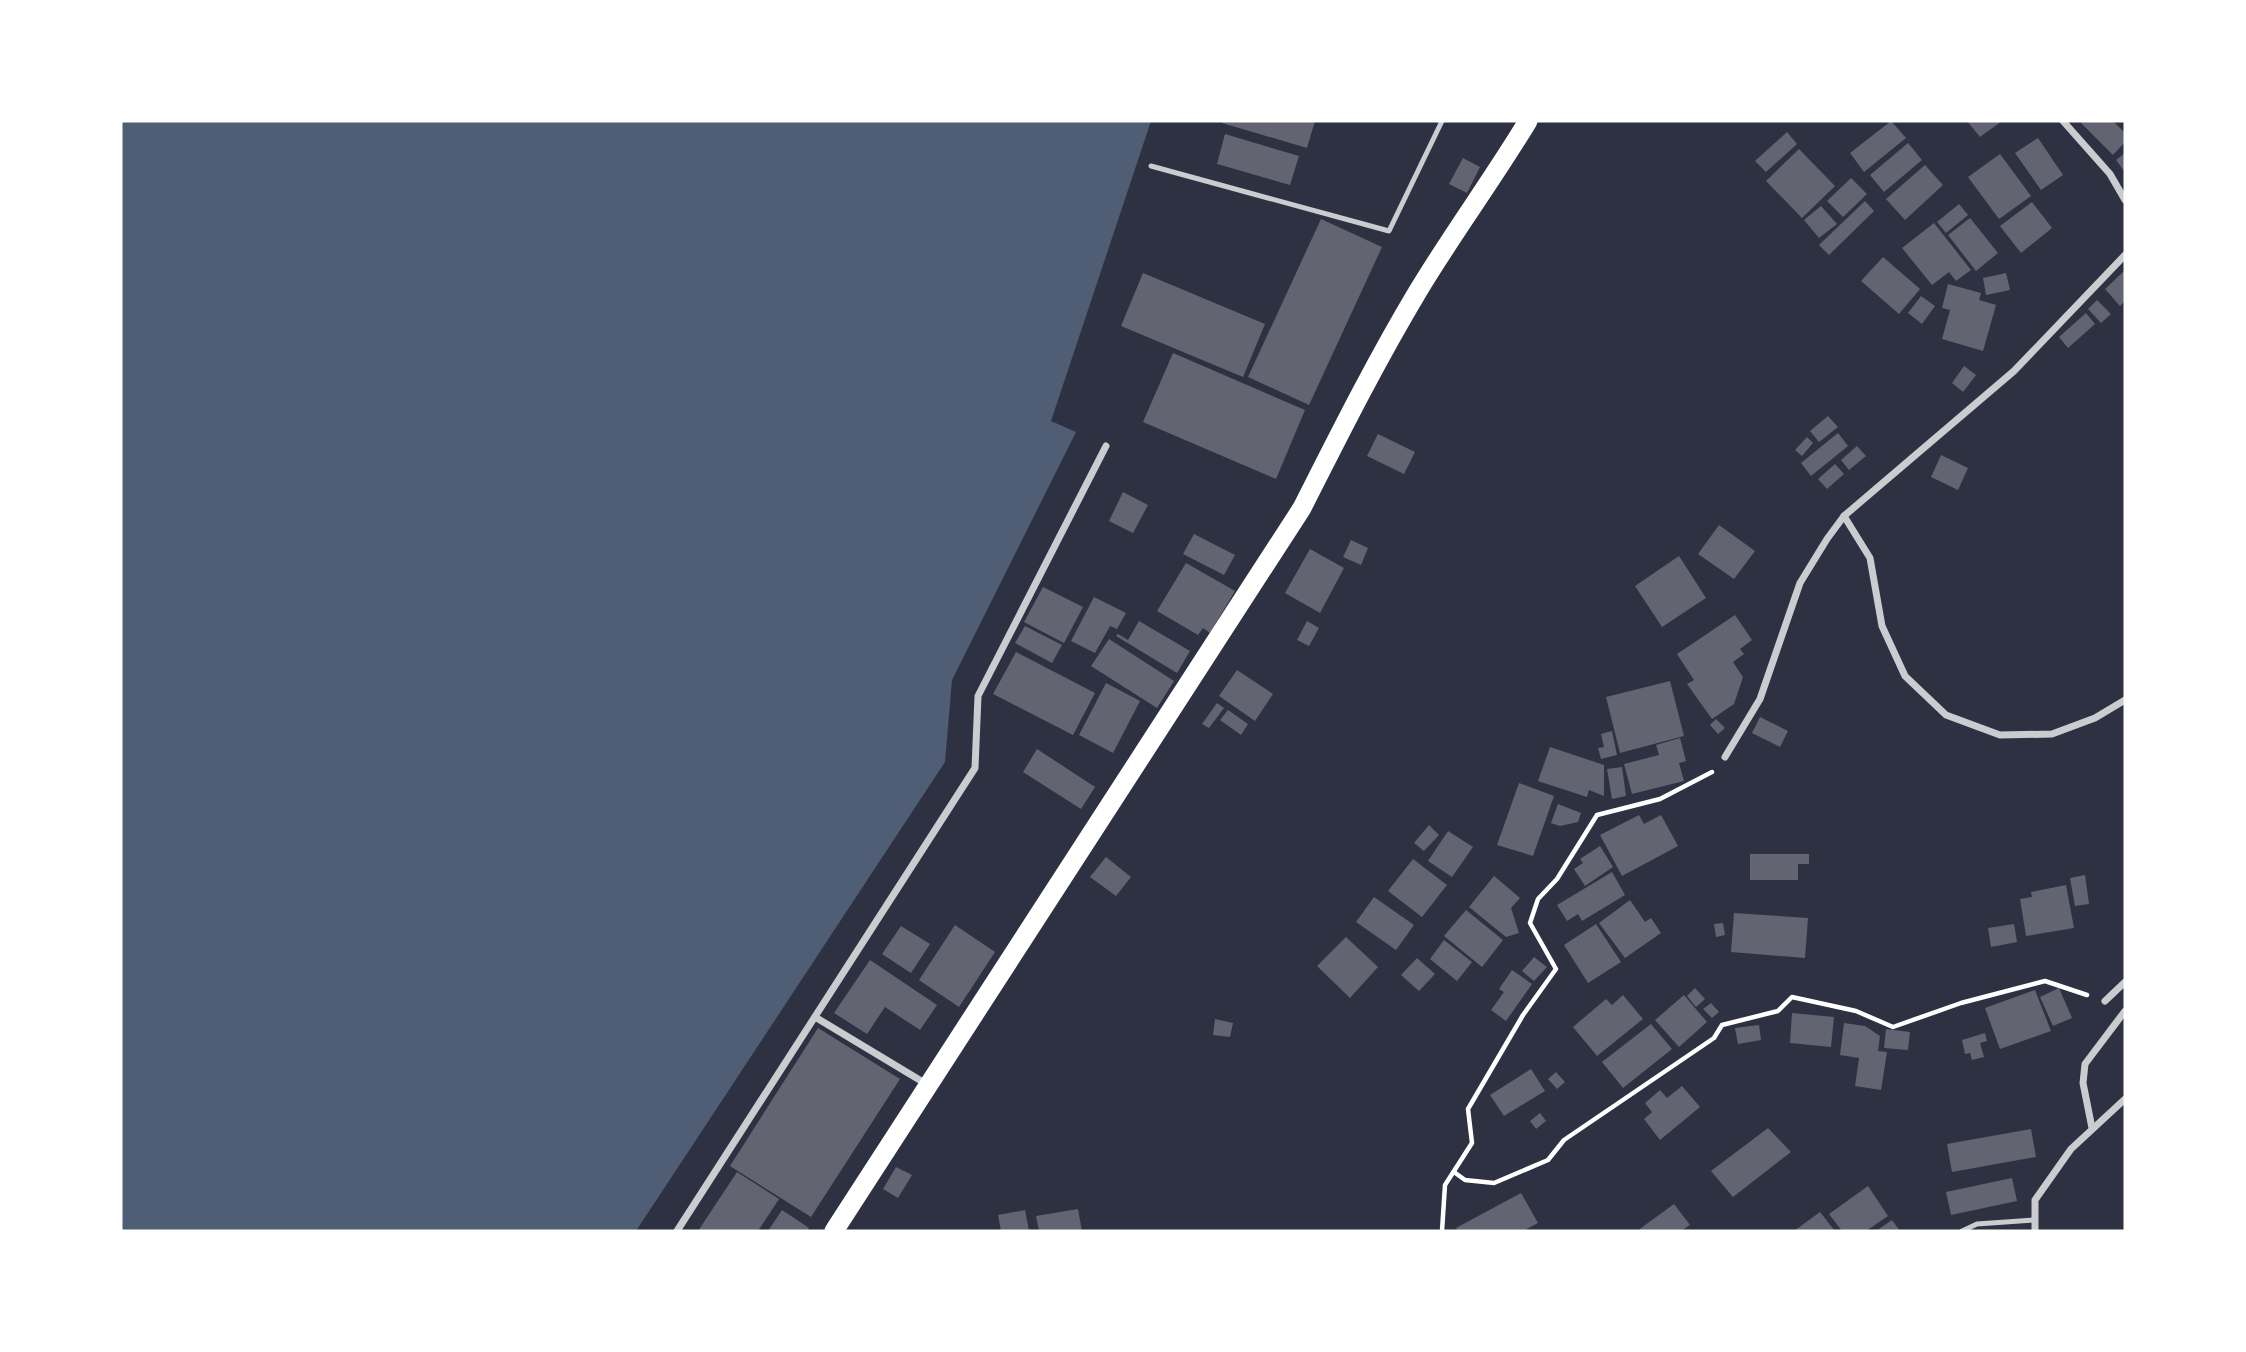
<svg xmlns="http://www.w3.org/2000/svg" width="2246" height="1352" viewBox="0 0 2246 1352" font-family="'PT Sans',sans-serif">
<rect width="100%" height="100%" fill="#2d3142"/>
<polygon fill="#4f5d75" points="121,121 1151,121 1051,421 1076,432 952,680 945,762 636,1231 121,1231"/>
<g fill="#626471">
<polygon points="1223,121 1315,121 1307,148 1222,123"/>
<polygon points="1891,121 1906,138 1864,172 1850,153"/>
<polygon points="1967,121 2002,121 1980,137"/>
<polygon points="2084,121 2113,121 2125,133 2125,142 2113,155 2081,123"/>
<polygon points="1787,132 1797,144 1766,172 1755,161"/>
<polygon points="1225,134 1299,156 1290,185 1217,164"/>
<polygon points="2038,138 2063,175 2041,190 2015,153"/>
<polygon points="1908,143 1922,160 1884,192 1870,175"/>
<polygon points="1799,149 1835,186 1802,218 1766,181"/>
<polygon points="2125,153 2125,172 2116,160"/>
<polygon points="2000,154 2031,196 1999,219 1968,177"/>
<polygon points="1463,158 1480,167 1467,193 1449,184"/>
<polygon points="1925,165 1943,185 1905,220 1886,199"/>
<polygon points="1851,178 1867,194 1843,217 1827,201"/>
<polygon points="1865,201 1874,211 1829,255 1819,245"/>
<polygon points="2032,202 2052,228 2021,253 2000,226"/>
<polygon points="1959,204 1968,215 1946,233 1937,222"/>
<polygon points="1821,206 1837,224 1819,238 1804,220"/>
<polygon points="1970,218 1998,253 1976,271 1948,235"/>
<polygon points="1321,219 1382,247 1309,405 1248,377"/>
<polygon points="1934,223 1971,270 1956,281 1949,272 1932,285 1902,248"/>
<polygon points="1883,257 1920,289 1899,314 1861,281"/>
<polygon points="2125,270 2125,301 2120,306 2105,289"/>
<polygon points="1143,273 1265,324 1243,377 1121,326"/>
<polygon points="2006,273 2010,290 1986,295 1983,278"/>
<polygon points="1948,284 1981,293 1979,300 1996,305 1983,351 1942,339 1950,310 1942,308"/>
<polygon points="1921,296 1935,306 1922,324 1908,313"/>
<polygon points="2097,300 2111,314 2101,323 2088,309"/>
<polygon points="2086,313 2095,324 2068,348 2059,337"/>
<polygon points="1173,353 1305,410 1276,479 1143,422"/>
<polygon points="1964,366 1976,375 1963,392 1952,383"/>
<polygon points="1828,416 1838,427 1819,442 1810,431"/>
<polygon points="1838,433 1848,446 1811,476 1801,463"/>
<polygon points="1378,434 1415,452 1404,474 1367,456"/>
<polygon points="1807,437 1813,443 1802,456 1795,450"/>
<polygon points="1857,446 1866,456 1849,470 1841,460"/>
<polygon points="1941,455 1968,468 1958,490 1931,477"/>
<polygon points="1835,464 1844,474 1827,489 1818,479"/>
<polygon points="1123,492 1148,505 1133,533 1109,521"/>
<polygon points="1719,525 1755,551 1734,579 1698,554"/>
<polygon points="1194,534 1235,555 1224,575 1183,554"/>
<polygon points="1351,540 1368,548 1361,565 1343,557"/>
<polygon points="1310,549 1344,568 1320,613 1285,593"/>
<polygon points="1679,556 1706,598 1662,627 1635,586"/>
<polygon points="1186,563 1235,591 1210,633 1203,628 1198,635 1157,611"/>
<polygon points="1043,587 1083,607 1064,643 1024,622"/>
<polygon points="1094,597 1126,613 1117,629 1110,626 1095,653 1071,641"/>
<polygon points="1735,615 1752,640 1740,649 1744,654 1733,662 1743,677 1734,704 1712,719 1687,684 1694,680 1677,654"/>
<polygon points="1139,621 1190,651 1177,673 1116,636 1118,634 1128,640"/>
<polygon points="1307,621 1319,628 1309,646 1297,640"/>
<polygon points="1025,626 1062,645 1052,663 1015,643"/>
<polygon points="1109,639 1174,681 1157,708 1091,666"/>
<polygon points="1016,652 1095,693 1073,735 993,694"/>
<polygon points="1237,670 1273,694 1255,721 1219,696"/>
<polygon points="1670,681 1684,736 1620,753 1606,697"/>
<polygon points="1106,683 1140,701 1113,753 1079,735"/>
<polygon points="1217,703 1224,708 1209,728 1202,724"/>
<polygon points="1228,710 1248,724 1241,735 1220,720"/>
<polygon points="1760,717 1788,731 1780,747 1752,733"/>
<polygon points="1716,719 1725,728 1718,734 1710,725"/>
<polygon points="1612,731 1617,755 1601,759 1598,748 1604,747 1601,734"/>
<polygon points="1680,738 1686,761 1679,763 1684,781 1632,794 1624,764 1659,755 1656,745"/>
<polygon points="1550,747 1604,765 1604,796 1589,790 1587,797 1538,781"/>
<polygon points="1037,749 1095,787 1081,809 1023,772"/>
<polygon points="1622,767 1626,796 1612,799 1607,769"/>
<polygon points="1519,783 1554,796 1533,856 1497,845"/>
<polygon points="1558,804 1581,813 1578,822 1560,826 1551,823"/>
<polygon points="1639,815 1644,824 1661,815 1678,846 1622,876 1600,835"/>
<polygon points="1429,825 1439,835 1424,851 1414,843"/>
<polygon points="1448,831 1473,847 1452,877 1428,861"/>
<polygon points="1600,846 1613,867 1585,886 1574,869 1583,863 1580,859"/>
<polygon points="1750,854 1809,854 1809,864 1798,864 1798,880 1750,880"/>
<polygon points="1106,857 1131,877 1116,896 1090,877"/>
<polygon points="1413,859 1447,885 1422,917 1388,891"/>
<polygon points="1612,872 1625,895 1582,921 1578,914 1567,921 1557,905"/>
<polygon points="2085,875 2089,904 2075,906 2070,878"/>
<polygon points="1494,876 1520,898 1511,908 1519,933 1506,937 1469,907"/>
<polygon points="2066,885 2074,928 2026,936 2020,899 2032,897 2031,892"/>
<polygon points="1374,897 1414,925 1396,950 1356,922"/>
<polygon points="1630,900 1645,922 1651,918 1661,933 1625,958 1599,923"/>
<polygon points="1466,910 1503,940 1482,967 1444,936"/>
<polygon points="1734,913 1808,918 1805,958 1731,952"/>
<polygon points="1723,923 1725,935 1716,937 1714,924"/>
<polygon points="1596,924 1621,962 1588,983 1564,945"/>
<polygon points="2014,924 2017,942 1991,947 1988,928"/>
<polygon points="955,925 995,952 959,1007 919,980"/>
<polygon points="901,926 930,944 911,973 882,954"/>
<polygon points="1346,937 1378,967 1350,998 1317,966"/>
<polygon points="1444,940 1472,962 1457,981 1430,959"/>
<polygon points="1534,957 1547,967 1534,981 1522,971"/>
<polygon points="1417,958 1435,974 1419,991 1401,975"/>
<polygon points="870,960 937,1005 920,1030 885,1007 867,1034 834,1013"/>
<polygon points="1512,970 1532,984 1506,1021 1491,1010 1504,992 1499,989"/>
<polygon points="1695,988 1705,999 1696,1007 1687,996"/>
<polygon points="2059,988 2072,1018 2053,1026 2040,997"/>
<polygon points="2035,990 2051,1031 2000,1049 1985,1008"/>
<polygon points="1623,995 1643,1019 1597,1056 1573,1027 1606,999 1612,1005"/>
<polygon points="1684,995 1707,1022 1679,1047 1655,1020"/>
<polygon points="1711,1003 1719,1012 1712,1018 1703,1009"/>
<polygon points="1792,1013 1834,1017 1831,1047 1790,1043"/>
<polygon points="1215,1019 1233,1023 1230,1037 1213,1035"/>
<polygon points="1844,1023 1865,1026 1880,1036 1878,1051 1887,1052 1881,1090 1855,1086 1859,1058 1840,1055"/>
<polygon points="1651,1024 1672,1049 1623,1088 1602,1062"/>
<polygon points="1759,1025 1761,1040 1738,1044 1735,1028"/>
<polygon points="818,1028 900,1079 811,1217 730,1166"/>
<polygon points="1886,1029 1910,1032 1908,1050 1884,1048"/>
<polygon points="1985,1033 1987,1041 1980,1043 1984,1057 1972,1060 1970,1053 1965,1054 1962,1040"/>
<polygon points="1531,1069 1545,1091 1504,1116 1490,1095"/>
<polygon points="1556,1072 1565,1082 1557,1089 1548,1079"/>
<polygon points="1682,1086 1700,1107 1660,1140 1644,1119 1652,1112 1645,1103 1660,1090 1667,1098"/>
<polygon points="1540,1113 1546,1121 1536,1129 1530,1121"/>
<polygon points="1768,1128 1791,1152 1733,1197 1711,1171"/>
<polygon points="2031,1129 2036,1157 1952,1172 1947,1144"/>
<polygon points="896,1167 912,1175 898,1198 883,1189"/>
<polygon points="737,1172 779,1199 758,1231 698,1231"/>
<polygon points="2012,1178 2017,1201 1951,1215 1946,1192"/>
<polygon points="1868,1186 1888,1216 1866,1231 1842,1231 1829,1214"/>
<polygon points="1521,1193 1538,1223 1523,1231 1458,1231 1456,1228"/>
<polygon points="1674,1204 1690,1225 1681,1231 1637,1231"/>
<polygon points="1078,1209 1082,1231 1039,1231 1036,1216"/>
<polygon points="782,1210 809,1228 807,1231 768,1231"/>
<polygon points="1025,1210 1029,1231 1001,1231 998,1215"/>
<polygon points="1820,1212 1835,1231 1794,1231"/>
<polygon points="1892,1220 1900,1231 1876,1231"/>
</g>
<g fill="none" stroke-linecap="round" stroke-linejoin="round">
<g stroke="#fff" stroke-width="4.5">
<polyline points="1454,1172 1465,1180 1494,1183 1548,1160 1564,1140 1714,1038 1722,1025 1778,1011 1792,997 1856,1011 1893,1027 1961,1003 2045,981 2087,995"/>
<polyline points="1442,1231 1445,1185 1472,1143 1468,1109 1523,1015 1556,969 1530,923 1538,899 1557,879 1597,815 1660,799 1712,772"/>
</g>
<g stroke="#caccd0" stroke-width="5">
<polyline points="1151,166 1389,231 1442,121"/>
<polyline points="1962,1231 1977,1224 2035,1220"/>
</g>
<g stroke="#caccd0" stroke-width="7">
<polyline points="2063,121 2110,174 2125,200"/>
<polyline points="1844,516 1870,558 1882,626 1905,676 1946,715 2000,735 2052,734 2095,718 2125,700"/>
<polyline points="1725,757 1760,699 1800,583 1827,539 1844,516 2014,371 2125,255"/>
<polyline points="2105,1001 2125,982"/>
<polyline points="815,1017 928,1085"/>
<polyline points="2092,1128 2083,1083 2085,1064 2125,1011"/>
<polyline points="677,1231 975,768 978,696 1106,446"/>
<polyline points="2035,1231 2035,1200 2071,1149 2125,1099"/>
</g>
<path stroke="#fff" stroke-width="19" d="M834 1231 1302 508C1339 435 1376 361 1418 291 1453 233 1493 179 1528 121"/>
</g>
<rect width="2246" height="1352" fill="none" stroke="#ffffff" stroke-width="245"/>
</svg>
